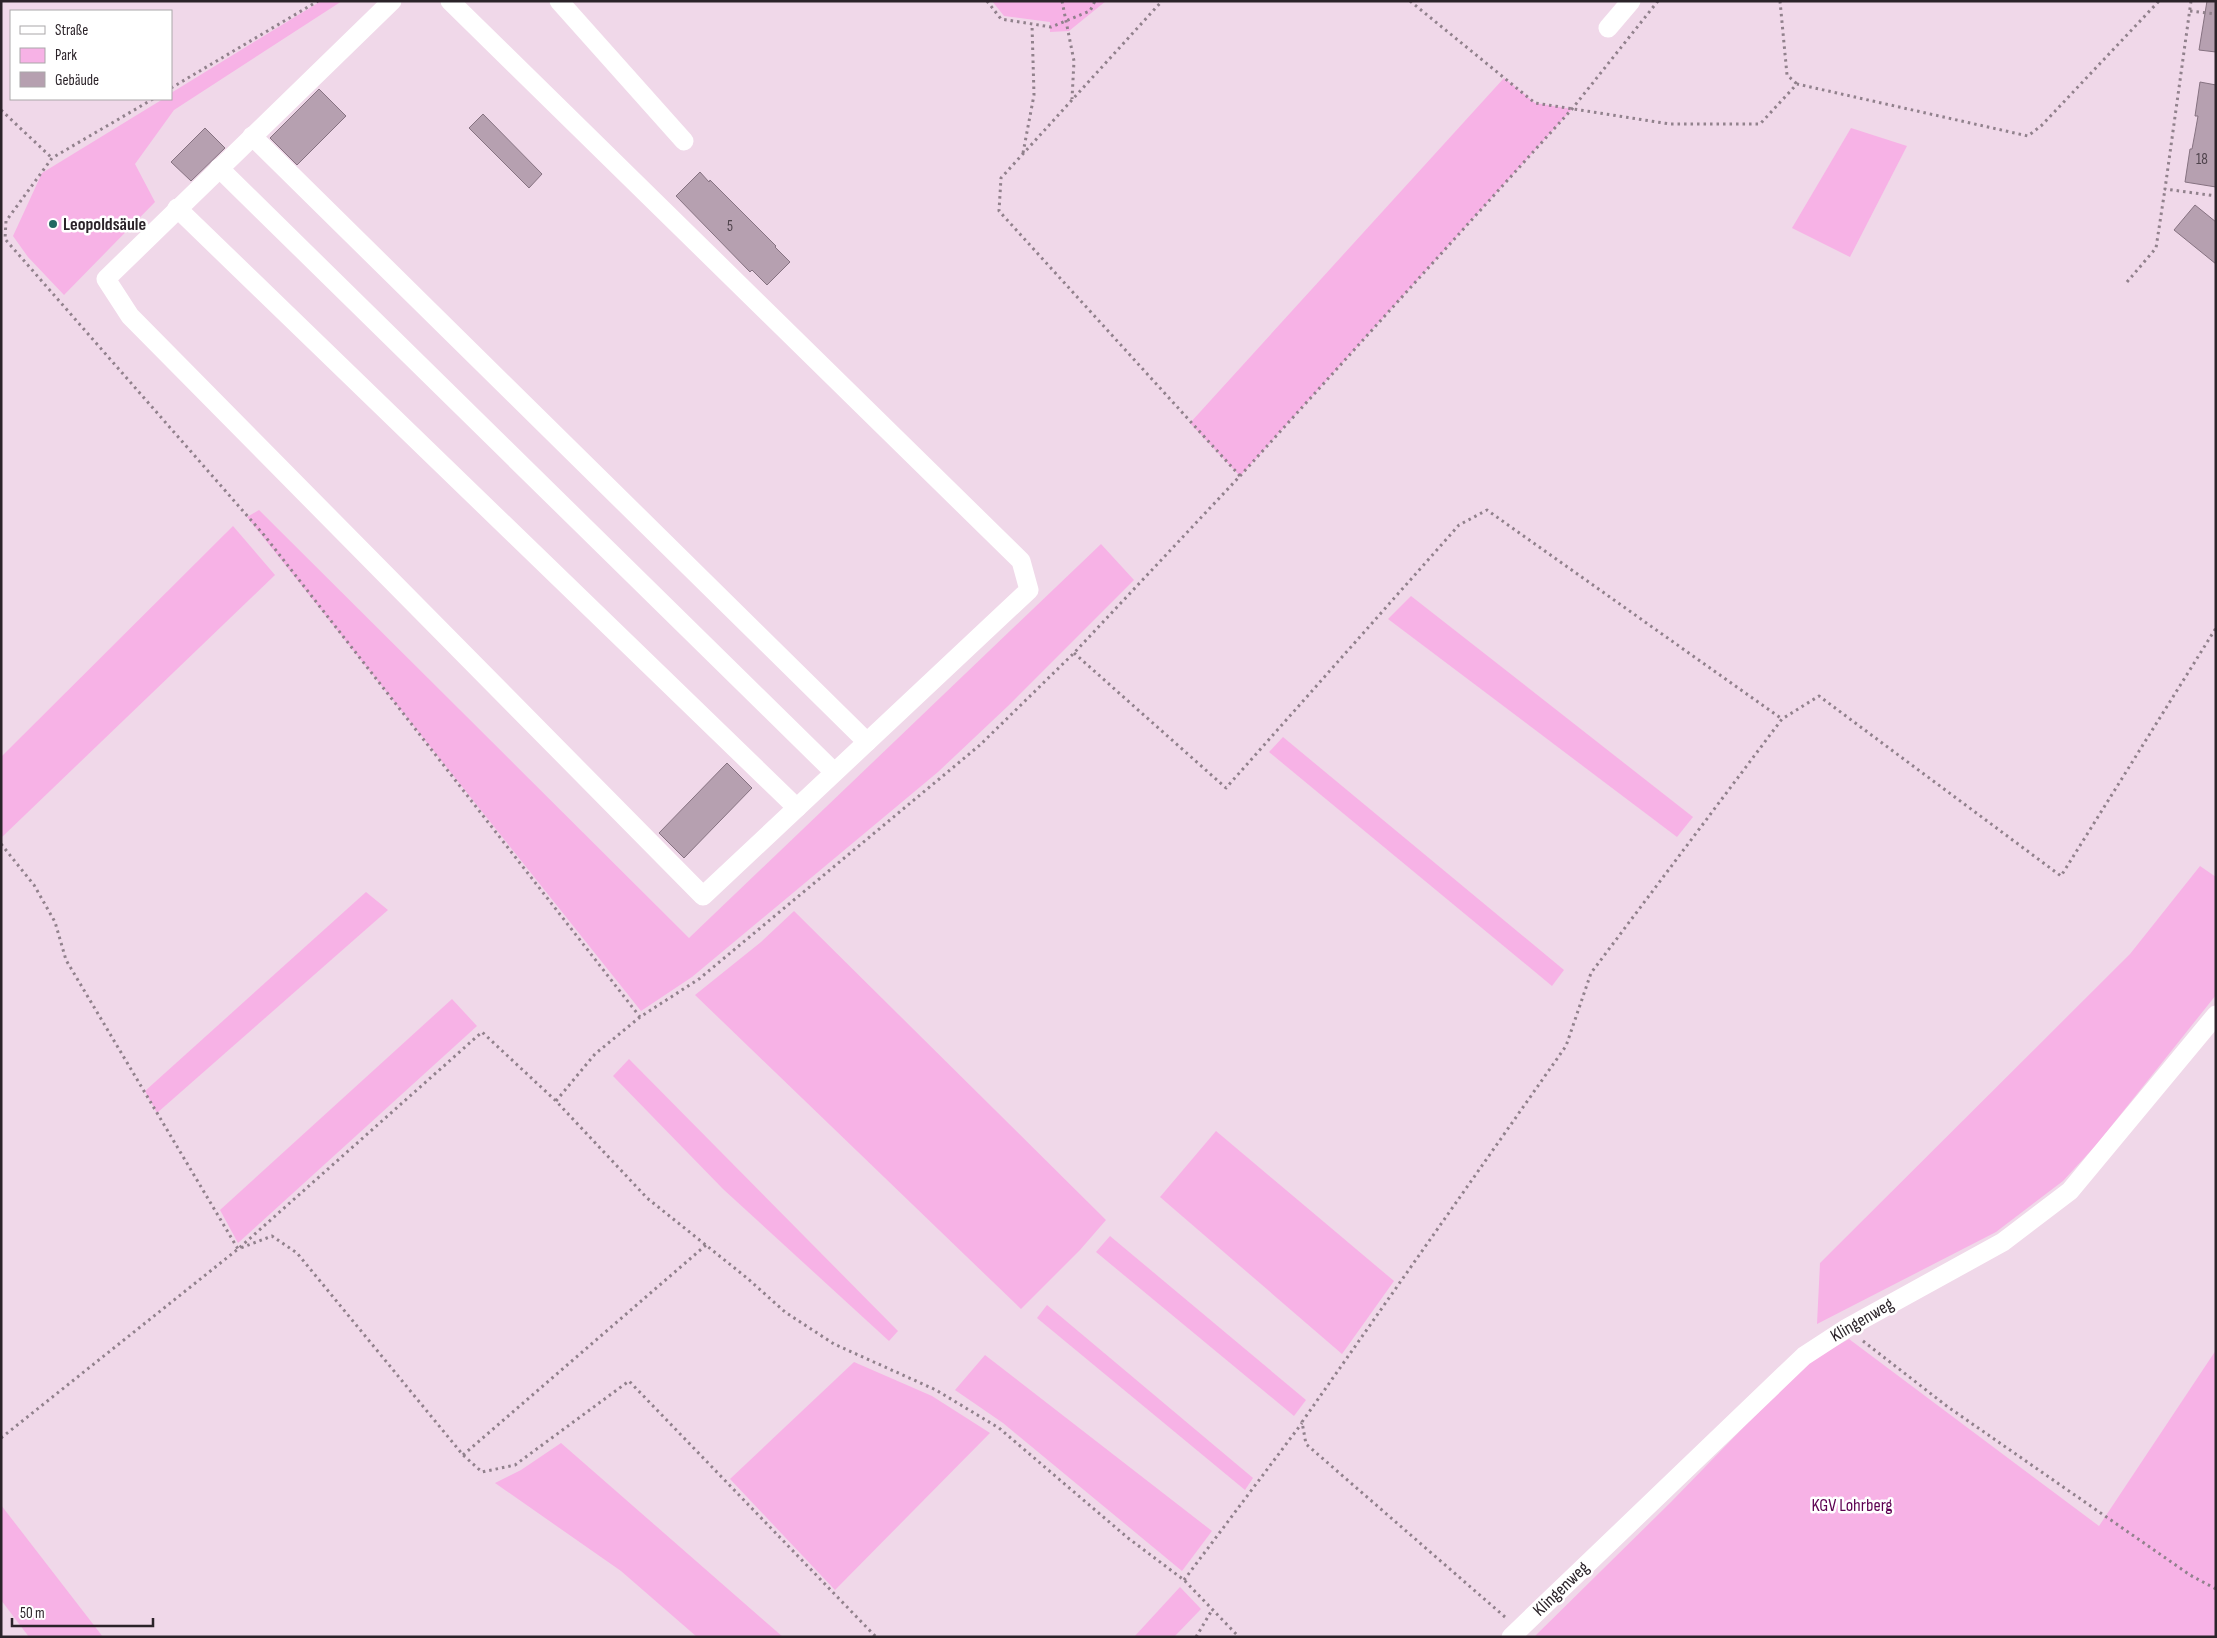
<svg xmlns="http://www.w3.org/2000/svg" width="2217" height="1638" viewBox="0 0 2217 1638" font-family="'Sofia Sans Condensed',sans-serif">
<rect width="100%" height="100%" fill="#f0d8e9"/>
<g fill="#f7b2e6">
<polygon points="321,1 342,1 174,110 135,164 155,202 64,295 28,257 13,236 42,173 163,99 171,99 171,93"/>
<polygon points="992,1 1106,1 1069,31 1050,32 1050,22 1004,16"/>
<polygon points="1504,78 1535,103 1572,109 1240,476 1190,423"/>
<polygon points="1851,128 1907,146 1850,257 1792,228"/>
<polygon points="259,510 689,938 1101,544 1134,580 1008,706 938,772 692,977 641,1011 247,517"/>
<polygon points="233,526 275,575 1,838 1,757"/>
<polygon points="1411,596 1693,817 1677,837 1388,619"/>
<polygon points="1283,737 1564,970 1552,986 1269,752"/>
<polygon points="2200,866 2216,877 2216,995 2097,1144 2063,1181 1996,1232 1817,1324 1820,1263 2130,954"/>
<polygon points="366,892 388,910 157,1113 145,1091"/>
<polygon points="794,911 1106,1220 1080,1250 1021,1309 695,995 761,942"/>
<polygon points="452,999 477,1026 238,1243 220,1210"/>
<polygon points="629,1059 898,1331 889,1341 723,1189 613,1076"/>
<polygon points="1216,1131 1394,1281 1342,1354 1160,1197"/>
<polygon points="1110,1236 1306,1400 1294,1416 1096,1252"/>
<polygon points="1047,1305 1253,1478 1245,1490 1037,1318"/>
<polygon points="1849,1339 2099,1526 2216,1350 2216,1637 1534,1637 1671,1502 1806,1363"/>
<polygon points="985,1355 1212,1531 1182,1571 1003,1423 955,1390"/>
<polygon points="854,1362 932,1396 990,1433 835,1590 730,1479"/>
<polygon points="561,1443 783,1637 697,1637 621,1571 495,1483 521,1470"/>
<polygon points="1,1505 103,1637 29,1637 1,1600"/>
<polygon points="1180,1587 1201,1609 1174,1637 1134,1637"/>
</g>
<g fill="#b6a0b0" stroke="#867281">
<polygon points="2207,1 2216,1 2216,52 2199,50"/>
<polygon points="2200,82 2216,85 2216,187 2185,182 2190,149 2192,149 2195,133 2198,116 2195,116"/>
<polygon points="319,89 346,116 297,165 270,138"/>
<polygon points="483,114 542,174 529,188 469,128"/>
<polygon points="205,128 225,148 191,181 171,162"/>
<polygon points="700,172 709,182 710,180 776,246 775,247 790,262 767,285 752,270 750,272 676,196"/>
<polygon points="2195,205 2216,222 2216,264 2174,230"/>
<polygon points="727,763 752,788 684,858 659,833"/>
</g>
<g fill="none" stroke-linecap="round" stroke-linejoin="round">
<g stroke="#91818c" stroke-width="3" stroke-dasharray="2.5 4" stroke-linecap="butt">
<polyline points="987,1 1001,19 1051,27 1090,11 1095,1"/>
<polyline points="1062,1 1074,61 1072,99"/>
<polyline points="1410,1 1535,103 1670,124 1760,124 1797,84 2028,136 2042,125 2159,1"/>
<polyline points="1780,1 1787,75 1797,84"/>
<polyline points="2191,1 2165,189 2216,196"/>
<polyline points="2190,11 2216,14"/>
<polyline points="171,88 318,1"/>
<polyline points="153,99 52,158 6,221 5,239 264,535 640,1017"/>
<polyline points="1,110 52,158"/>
<polyline points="1023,153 1034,95 1032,25"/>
<polyline points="2127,282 2156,248 2165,189"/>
<polyline points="1240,476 1572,109 1658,1"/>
<polyline points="1074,653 1226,788 1459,525 1487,510 1782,719"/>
<polyline points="1,844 34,885 55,922 66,960 238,1249 272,1236 297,1253 463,1455 482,1472 515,1465 629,1381 876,1637"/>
<polyline points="556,1101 595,1054 640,1017 699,979 980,745 1074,653 1240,476 999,211 1001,178 1162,1"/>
<polyline points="1863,1341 1948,1407 2190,1575 2216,1589"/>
<polyline points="1,1438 238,1249 482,1032 556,1101 647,1198 747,1278 785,1312 834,1344 936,1390 999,1428 1128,1538 1184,1580 1239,1637"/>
<polyline points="463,1455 706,1245"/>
<polyline points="1184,1580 1302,1423"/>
<polyline points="1505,1617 1306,1444 1302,1422 1566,1046 1591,973 1782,719 1819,696 2061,876 2216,628"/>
<polyline points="1196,1637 1212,1610"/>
</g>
<g stroke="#fff" stroke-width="19">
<polyline points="392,1 106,279 130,316 703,896 1029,590 1021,561 450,1"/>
<polyline points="559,1 684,141"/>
<polyline points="1608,28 1631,1"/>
<polyline points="252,136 867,742"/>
<polyline points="219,168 834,772"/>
<polyline points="177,208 797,808"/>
<polyline points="1511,1637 1804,1356 1847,1328 2003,1242 2070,1191 2216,1015"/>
</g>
</g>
<circle fill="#216a62" stroke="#fff" stroke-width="2" cx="53" cy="224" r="5"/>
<g text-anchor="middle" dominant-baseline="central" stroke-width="5" stroke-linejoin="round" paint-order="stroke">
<g font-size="15" fill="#4e424b">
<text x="2202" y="159">18</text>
<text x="730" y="226">5</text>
</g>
<g font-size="18" font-weight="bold" fill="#2b2329" stroke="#fff" text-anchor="start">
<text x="63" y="224">Leopoldsäule</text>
</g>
<g font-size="18" fill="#2b2329" stroke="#fff">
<text transform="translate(1862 1320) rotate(-30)">Klingenweg</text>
<text transform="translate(1561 1589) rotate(-44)">Klingenweg</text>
</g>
<g font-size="18" fill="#5d0051" stroke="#fff">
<text x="1852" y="1505">KGV Lohrberg</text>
</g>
</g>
<rect width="2217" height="1638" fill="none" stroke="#2b2329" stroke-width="5"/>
<rect x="10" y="10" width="162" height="90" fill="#ffffff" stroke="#aaa7a9"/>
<rect x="20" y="26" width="25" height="8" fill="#ffffff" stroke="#aaa7a9"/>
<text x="55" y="35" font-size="15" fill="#2b2329">Straße</text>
<rect x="20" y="48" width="25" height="15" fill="#f7b2e6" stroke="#aaa7a9"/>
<text x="55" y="60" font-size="15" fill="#2b2329">Park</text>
<rect x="20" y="72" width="25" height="15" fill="#b6a0b0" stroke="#aaa7a9"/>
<text x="55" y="85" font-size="15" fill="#2b2329">Gebäude</text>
<path d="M12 1618v8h141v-8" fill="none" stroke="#2b2329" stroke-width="2.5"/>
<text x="20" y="1618" font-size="15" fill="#2b2329" stroke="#ffffff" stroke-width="4" paint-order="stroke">50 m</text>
</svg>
